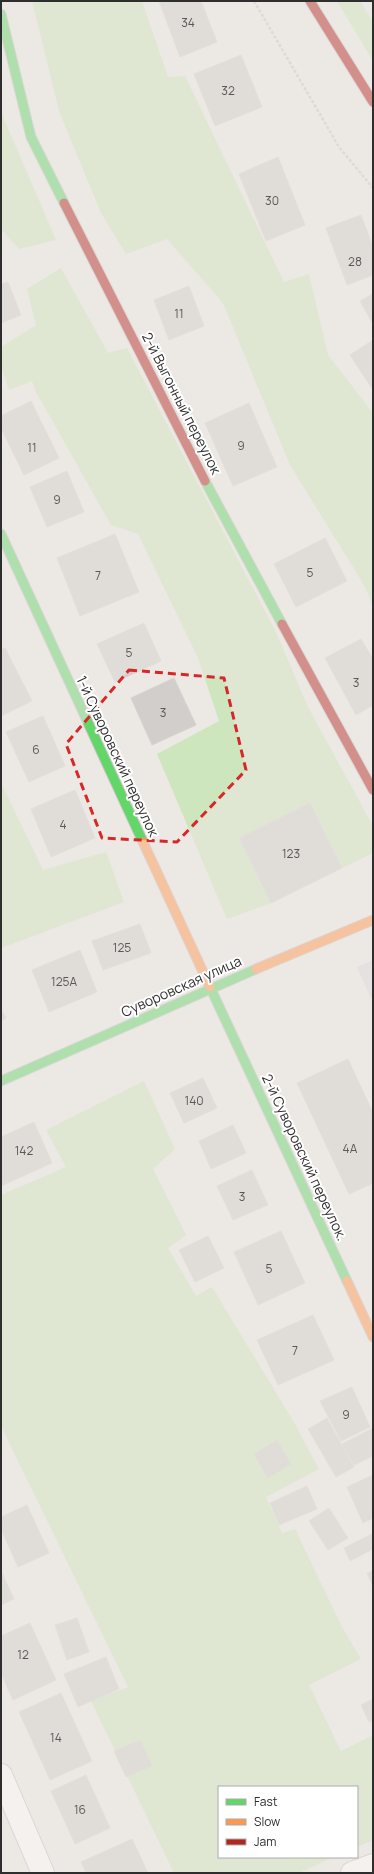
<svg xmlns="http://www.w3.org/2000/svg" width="374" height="1874" viewBox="0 0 374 1874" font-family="Manrope,sans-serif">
<rect width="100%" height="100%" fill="#ece8e4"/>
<polygon fill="#dcd9db" points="373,960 373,1003 357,967"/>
<g fill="#cee6be">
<polygon points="32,1 142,1 168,77 185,76 284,282 309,274 328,355 373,413 373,606 364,585 290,465 223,303 167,239 126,254 101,213 59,111"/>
<polygon points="337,1 360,1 373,22 373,61"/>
<polygon points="1,112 56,240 19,249 1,229"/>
<polygon points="61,268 108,353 127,348 276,632 308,707 373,826 373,853 342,868 310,803 239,838 271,903 227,919 157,754 219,721 198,658 138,534 111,525 36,392 32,381 9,390 1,367 1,347 36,325 27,289"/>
<polygon points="1,783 43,870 106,852 124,902 1,948"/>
<polygon points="144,1081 175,1149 153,1169 186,1235 168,1248 196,1296 212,1287 295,1424 319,1469 266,1497 282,1533 295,1529 342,1627 361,1659 309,1685 341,1751 373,1735 373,1840 357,1847 357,1787 219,1787 219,1857 334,1857 299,1873 174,1873 91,1701 128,1687 1,1426 1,1195 66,1167 46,1130"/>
</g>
<g fill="#d1cecb" stroke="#d7d4d0">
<polygon points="159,1 201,1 217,42 180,57"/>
<polygon points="241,55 262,107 215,126 194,74"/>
<polygon points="278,157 305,225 266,241 239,174"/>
<polygon points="361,215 373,247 373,275 347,285 326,228"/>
<polygon points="8,282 21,315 1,323 1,284"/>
<polygon points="189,286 204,326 169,340 154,300"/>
<polygon points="373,294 373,324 360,301"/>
<polygon points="373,340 373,390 350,355"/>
<polygon points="31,401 59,458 24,475 1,428 1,416"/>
<polygon points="249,403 277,467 233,486 205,423"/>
<polygon points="67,471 84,512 47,527 30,487"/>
<polygon points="115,534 139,592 80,616 57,558"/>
<polygon points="325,538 347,581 296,607 274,564"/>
<polygon points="144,623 161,661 115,682 97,644"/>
<polygon points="361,639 373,659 373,705 356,715 325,658"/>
<polygon points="5,648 32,701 1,716 1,650"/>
<polygon points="174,678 196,725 152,745 131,698"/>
<polygon points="43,716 65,766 29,782 6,732"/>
<polygon points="75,790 95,838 51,857 31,809"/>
<polygon points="310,803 342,868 271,903 239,838"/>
<polygon points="140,924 151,953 103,970 92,941"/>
<polygon points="80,950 97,992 49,1012 32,970"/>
<polygon points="1,1009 6,1018 1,1021"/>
<polygon points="348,1059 373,1113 373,1183 349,1194 297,1083"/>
<polygon points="203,1078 217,1108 184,1123 170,1093"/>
<polygon points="34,1122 52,1163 1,1186 1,1137"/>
<polygon points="233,1125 246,1153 211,1169 199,1141"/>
<polygon points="252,1170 268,1205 233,1220 217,1186"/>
<polygon points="281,1231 305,1283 258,1305 234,1252"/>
<polygon points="208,1236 224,1268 195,1282 179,1250"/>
<polygon points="313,1315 334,1360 278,1385 257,1340"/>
<polygon points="352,1387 370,1427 341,1441 320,1401"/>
<polygon points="327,1418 354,1467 336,1477 308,1429"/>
<polygon points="373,1428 373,1456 354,1465 342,1444"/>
<polygon points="277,1440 291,1464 268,1478 254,1454"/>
<polygon points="373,1475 373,1518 363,1523 347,1487"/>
<polygon points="307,1486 317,1509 279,1525 270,1503"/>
<polygon points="27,1505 49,1553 18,1567 1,1529 1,1517"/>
<polygon points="329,1508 348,1538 328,1550 309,1521"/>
<polygon points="372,1534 373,1549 350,1561 344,1548"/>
<polygon points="1,1571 14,1599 1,1605"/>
<polygon points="373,1571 373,1587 367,1573"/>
<polygon points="77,1618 89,1652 67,1660 55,1625"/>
<polygon points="30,1623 56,1680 13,1700 1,1673 1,1636"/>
<polygon points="106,1657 119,1689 78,1707 64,1674"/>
<polygon points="61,1693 92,1761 50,1780 19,1712"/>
<polygon points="373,1699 373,1720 369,1722 361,1705"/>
<polygon points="140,1740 152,1766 126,1777 114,1751"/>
<polygon points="86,1775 110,1828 75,1844 51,1791"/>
<polygon points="132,1839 148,1873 86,1873 81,1862"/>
</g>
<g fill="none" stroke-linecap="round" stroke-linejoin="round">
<defs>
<g id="street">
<polyline points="1,1775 43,1873"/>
<polyline points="352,1873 373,1865"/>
</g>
<g id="fast">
<polyline points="1,14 31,137 64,203"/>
<polyline points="205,481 282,624"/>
<polyline points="1,534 143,842"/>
<polyline points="210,987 347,1281"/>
<polyline points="1,1081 256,969"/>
</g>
<g id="slow">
<polyline points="143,842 210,987"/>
<polyline points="256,969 373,920"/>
<polyline points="347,1281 373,1337"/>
</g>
<g id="jam">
<polyline points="310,1 373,102"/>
<polyline points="64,203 205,481"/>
<polyline points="282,624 373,790"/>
</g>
</defs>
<use href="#street" stroke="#c5c4c5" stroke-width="24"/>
<use href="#fast" stroke="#c5c4c5" stroke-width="11"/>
<use href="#slow" stroke="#c5c4c5" stroke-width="11"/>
<use href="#jam" stroke="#c5c4c5" stroke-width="11"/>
<polyline stroke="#c9c9c8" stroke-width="2.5" stroke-dasharray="3 2" stroke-linecap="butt" points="254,1 339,147 373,188"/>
<use href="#street" stroke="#fcfcfb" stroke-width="22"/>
<use href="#fast" stroke="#63d668" stroke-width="9"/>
<use href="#slow" stroke="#ff974d" stroke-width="9"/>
<use href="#jam" stroke="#b3261e" stroke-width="9"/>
</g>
<path d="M0 0H374V1874H0ZM129 670 224 678 246 770 177 842 102 838 66 744Z" fill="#ece8e4" fill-opacity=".55" fill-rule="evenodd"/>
<path fill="none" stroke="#d62828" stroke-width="3" stroke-dasharray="8 5" stroke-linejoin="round" d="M129 670 224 678 246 770 177 842 102 838 66 744Z"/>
<g text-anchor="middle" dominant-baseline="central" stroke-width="4" stroke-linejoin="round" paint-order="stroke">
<g font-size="12" fill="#585857">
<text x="188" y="22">34</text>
<text x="228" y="90">32</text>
<text x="272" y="200">30</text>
<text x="355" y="261">28</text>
<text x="179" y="313">11</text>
<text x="241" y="445">9</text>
<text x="32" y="447">11</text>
<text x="57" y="499">9</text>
<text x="310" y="572">5</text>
<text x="98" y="575">7</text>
<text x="129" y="652">5</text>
<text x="356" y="682">3</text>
<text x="163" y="712">3</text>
<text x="36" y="749">6</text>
<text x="63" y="824">4</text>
<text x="291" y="853">123</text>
<text x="122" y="947">125</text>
<text x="64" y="981">125А</text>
<text x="194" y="1100">140</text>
<text x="350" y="1148">4А</text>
<text x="24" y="1150">142</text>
<text x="242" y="1196">3</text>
<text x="269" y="1268">5</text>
<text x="295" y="1350">7</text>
<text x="346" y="1414">9</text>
<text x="23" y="1654">12</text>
<text x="56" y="1737">14</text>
<text x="80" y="1809">16</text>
</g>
<g font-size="14" fill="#2e2e2e" stroke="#fff">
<text transform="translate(182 403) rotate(63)">2-й Выгонный переулок</text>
<text transform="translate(118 756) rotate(65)">1-й Суворовский переулок</text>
<text transform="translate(181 986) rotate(-24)">Суворовская улица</text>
<text transform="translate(305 1157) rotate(65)">2-й Суворовский переулок.</text>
</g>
</g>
<rect width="374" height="1874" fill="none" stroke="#2e2e2e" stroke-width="4"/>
<rect x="218" y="1786" width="140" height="72" fill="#ffffff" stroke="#ababab"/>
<rect x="226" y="1799" width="20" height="6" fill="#63d668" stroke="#ababab"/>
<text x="254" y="1806" font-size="12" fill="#2e2e2e">Fast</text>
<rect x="226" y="1819" width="20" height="6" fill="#ff974d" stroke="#ababab"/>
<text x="254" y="1826" font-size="12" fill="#2e2e2e">Slow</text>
<rect x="226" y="1839" width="20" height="6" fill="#b3261e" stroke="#ababab"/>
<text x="254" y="1846" font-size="12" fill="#2e2e2e">Jam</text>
</svg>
